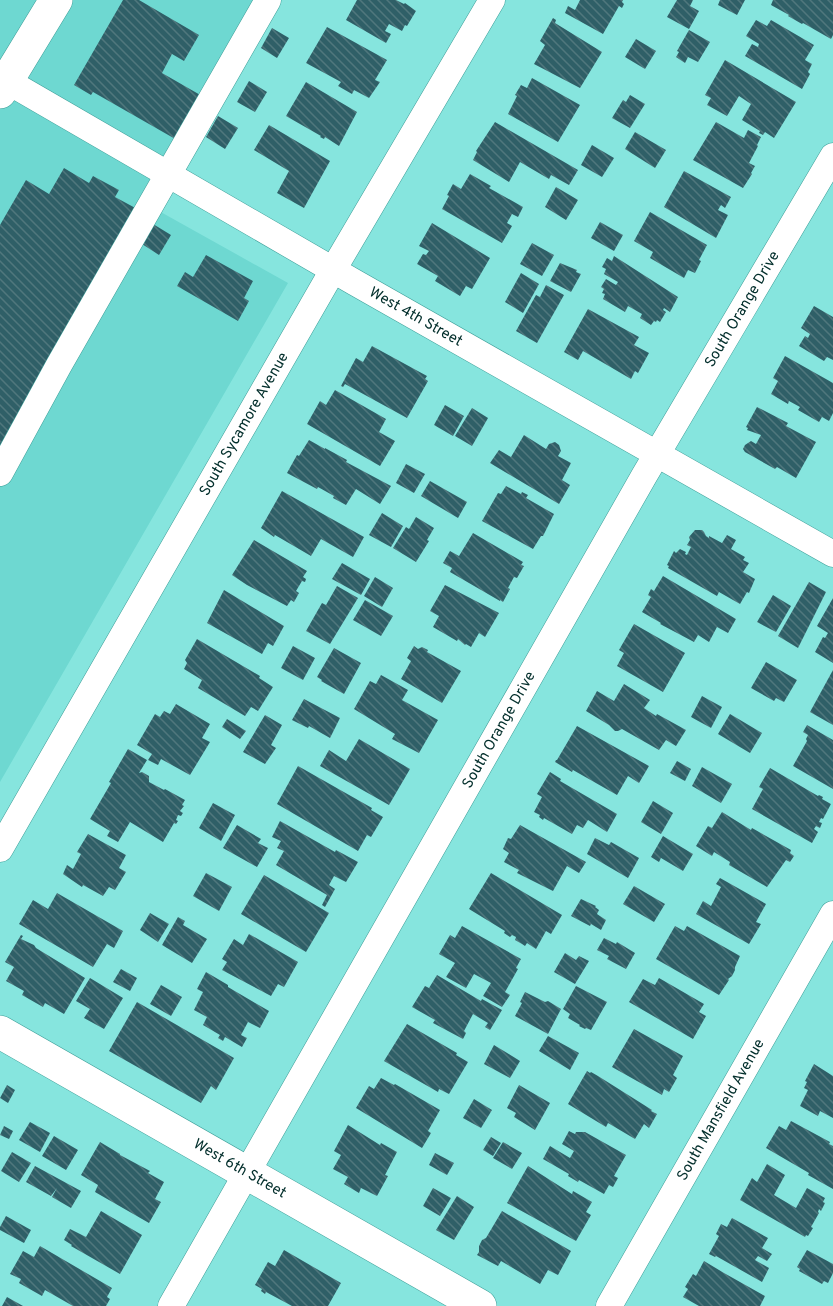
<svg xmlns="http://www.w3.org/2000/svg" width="833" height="1306" viewBox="0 0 833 1306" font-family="Overpass,sans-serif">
<defs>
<pattern id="building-back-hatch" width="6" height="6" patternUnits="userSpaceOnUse" patternTransform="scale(1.5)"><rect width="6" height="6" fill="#2f5f67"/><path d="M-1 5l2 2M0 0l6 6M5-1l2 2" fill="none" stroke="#50777d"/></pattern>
</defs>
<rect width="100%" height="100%" fill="#86e5de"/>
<polygon fill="#6ed8d1" points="0,0 259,0 141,201 288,283 0,782"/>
<g fill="url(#building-back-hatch)">
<polygon points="123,0 139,0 199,35 184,61 172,54 162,73 202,96 177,140 93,92 91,95 74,85"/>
<polygon points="357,0 396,0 404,4 405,3 416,11 407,26 405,25 402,31 389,24 385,31 391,34 386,43 346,20"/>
<polygon points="580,0 623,0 622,2 624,4 622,8 619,6 603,34 565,13 568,6 575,10"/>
<polygon points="677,0 693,0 690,6 699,11 689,29 667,17"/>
<polygon points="720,0 745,0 737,15 718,5"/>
<polygon points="773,0 833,0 833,35 831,39 803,23 802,24 788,16 789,15 771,5"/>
<polygon points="553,18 556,20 555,23 602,52 580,88 534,64 545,45 540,41"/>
<polygon points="756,20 767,26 771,20 814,45 805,60 812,64 808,72 810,74 802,89 745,56 752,44 758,47 759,44 746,36"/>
<polygon points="327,27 387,60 375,80 380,82 369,98 354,90 352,94 338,86 341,82 306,63"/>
<polygon points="272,28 289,38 277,58 261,48"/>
<polygon points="689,30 710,42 698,62 688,57 685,63 676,57 679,52 677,51"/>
<polygon points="636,39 656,51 645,69 625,57"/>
<polygon points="725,60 796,102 774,138 765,132 763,135 759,133 760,131 742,120 751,104 739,96 727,116 707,105 711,98 705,95"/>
<polygon points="532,78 580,105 558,142 508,114 517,96 515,95 521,85 527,88"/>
<polygon points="249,81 267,92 255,112 237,102"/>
<polygon points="306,82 357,112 339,146 325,137 324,139 320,137 321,136 286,116"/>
<polygon points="630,95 645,104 630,128 612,118 623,100 626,102"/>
<polygon points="218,116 238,128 225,149 206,137"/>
<polygon points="495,122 578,170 569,185 551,175 549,179 520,162 509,182 473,160 477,152 476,151"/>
<polygon points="716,122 744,138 748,130 761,137 757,145 758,146 749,163 755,166 751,173 752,174 743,188 693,160"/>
<polygon points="269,125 330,161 304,208 277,193 289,171 254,150"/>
<polygon points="635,132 666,150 655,168 625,149"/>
<polygon points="592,145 614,158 602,177 581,165"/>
<polygon points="64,168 89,183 93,176 119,190 115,197 139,210 0,451 0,225 26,180 49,194"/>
<polygon points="684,171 731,197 725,208 721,205 718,210 728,215 716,238 664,207"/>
<polygon points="470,174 491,186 489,188 523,207 518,217 512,214 507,223 512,226 502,243 442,209 449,196 447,195 453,184 461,189"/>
<polygon points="556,187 578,200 566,220 545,207"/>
<polygon points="650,212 707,245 699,260 701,261 695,273 688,270 684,278 650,258 653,252 634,241"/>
<polygon points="600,222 623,235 614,251 591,238"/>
<polygon points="432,223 490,258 472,289 466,286 460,296 435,281 438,276 417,264 423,254 426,255 429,251 419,246"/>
<polygon points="153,224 171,235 159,255 142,244"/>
<polygon points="532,243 554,255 542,276 520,264"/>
<polygon points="206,255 253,281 244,298 249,301 238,321 177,286 185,272 193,277"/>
<polygon points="614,256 678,297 670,312 664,308 663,310 666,312 660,322 657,320 656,322 654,321 651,325 640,318 642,314 628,306 625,312 603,299 605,294 602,293 604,289 601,287 606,279 616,285 618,282 604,274 606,269 602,267 607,258 612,261"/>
<polygon points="560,263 577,270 576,272 581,274 571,292 550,281"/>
<polygon points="521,273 539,284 523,313 505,302"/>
<polygon points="546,285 564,295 537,343 516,331 536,295 540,297"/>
<polygon points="814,306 833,317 833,360 827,357 824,361 799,346 805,336 808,338 810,334 801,328"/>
<polygon points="588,309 639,337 634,345 649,353 638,373 635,371 631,379 583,351 578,360 564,352"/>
<polygon points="372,346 427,376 425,379 428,381 407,418 345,384 343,387 341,386 356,358 363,362"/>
<polygon points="785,356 833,383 833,413 829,421 822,417 819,422 798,410 800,407 789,401 788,404 771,394 778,381 773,378"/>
<polygon points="335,390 386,419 379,432 395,441 380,466 307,424 320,401 326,405"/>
<polygon points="445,405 464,416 453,436 434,425"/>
<polygon points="757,407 788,423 786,426 816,442 796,478 777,467 775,469 745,452 743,449 745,445 751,441 756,444 761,435 747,430 748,428 746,427"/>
<polygon points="472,408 488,418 472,446 455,436"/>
<polygon points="524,435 546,449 549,444 555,442 559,445 561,451 558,456 571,463 562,480 570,485 559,504 490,463 499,450 511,457"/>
<polygon points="309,440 325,449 325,448 347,460 346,462 391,486 380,504 356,489 346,505 333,498 334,496 318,487 317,489 287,473 297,455 299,456"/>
<polygon points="406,464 425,474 414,493 396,483"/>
<polygon points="430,481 467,502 458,518 421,496"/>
<polygon points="506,486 521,494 522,492 528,495 526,498 554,514 543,536 541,536 533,549 482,521 498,493 501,494"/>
<polygon points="282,491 364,537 353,557 321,539 311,556 275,535 274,537 261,528"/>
<polygon points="382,513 403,526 391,547 369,535"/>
<polygon points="416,517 434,528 427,540 429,541 416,562 393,548 406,527 409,529"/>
<polygon points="695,530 702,530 704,532 706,536 709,538 709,536 722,543 727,535 736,540 731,549 745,557 743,560 749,563 743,572 755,579 749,593 747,592 740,604 719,592 717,596 668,568 669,566 667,565 674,551 676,553 680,549 686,552 685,554 687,555 691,547 687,545 690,540 689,537"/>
<polygon points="473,533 523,562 521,565 524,566 517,578 514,577 508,588 510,589 503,602 500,600 500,601 450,572 452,568 443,563 450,551 459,556"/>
<polygon points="254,540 307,571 303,577 306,579 305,582 302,581 296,591 299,593 294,602 291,600 287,606 247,585 232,575"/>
<polygon points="342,563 370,579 361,595 332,579"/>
<polygon points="663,576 736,619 728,633 717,627 709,642 698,635 694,642 660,624 661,623 642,612 651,597 648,595 651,589 654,591"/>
<polygon points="375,577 393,588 382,607 364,596"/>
<polygon points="809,582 826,592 798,648 778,636"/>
<polygon points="445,585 499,613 485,637 479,633 471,647 466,644 465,645 458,639 457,641 433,627 439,616 430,611"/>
<polygon points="337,586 358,598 330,644 306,631 322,603 326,605"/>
<polygon points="224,590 284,626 273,646 268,643 262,654 207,623"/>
<polygon points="773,595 791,606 776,632 757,622"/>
<polygon points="833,598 833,663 815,652 823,637 825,638 828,633 817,626"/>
<polygon points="365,600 393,616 381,636 353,620"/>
<polygon points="634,624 685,653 663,692 617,666 624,653 619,650"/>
<polygon points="197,639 260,676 259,678 273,687 258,711 251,707 245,716 198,688 202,680 184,669 187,663 185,660"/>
<polygon points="293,646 315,658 303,680 281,668"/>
<polygon points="414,646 418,649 422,647 428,650 427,652 461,671 442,703 401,679 411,661 407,658"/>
<polygon points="334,648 361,663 344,694 321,681 322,680 317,677"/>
<polygon points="766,662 797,680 784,702 776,698 774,701 751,688"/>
<polygon points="833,670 833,725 810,712"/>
<polygon points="381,675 408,690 402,700 438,720 419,753 392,739 395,734 354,709 370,681 376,684"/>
<polygon points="624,684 650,700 644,708 656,716 657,714 686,730 676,746 666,740 659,750 622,729 618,731 615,731 609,725 586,711 597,691 614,701"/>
<polygon points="702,696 722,707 711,728 691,717"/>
<polygon points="304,699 340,718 330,738 309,726 308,728 292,720"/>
<polygon points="176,704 210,724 202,738 210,742 190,775 161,759 158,765 148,760 152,754 137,745 155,714 160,717 164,711 170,714"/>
<polygon points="730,714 762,733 750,753 718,734"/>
<polygon points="265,715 282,725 271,745 276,748 265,764 243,752"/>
<polygon points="227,719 246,731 240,739 222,727"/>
<polygon points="807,725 833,740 833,789 793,766 807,741 806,739 808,735 803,732"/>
<polygon points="577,726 649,766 639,783 628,776 617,795 573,770 572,772 555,762 556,760 557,760"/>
<polygon points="359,739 410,769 389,805 320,766 329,750 346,761"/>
<polygon points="128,749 147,760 139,773 142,772 149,776 149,782 164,790 165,789 185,800 182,805 184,806 180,811 183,813 181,816 178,815 176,820 178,821 176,824 174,823 163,842 130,822 118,842 107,836 110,831 90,819 111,783 109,782"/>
<polygon points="677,761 691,769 685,781 670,773"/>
<polygon points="298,766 372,808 371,810 383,817 371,837 367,835 358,851 277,804"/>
<polygon points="702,767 732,784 721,803 692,786"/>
<polygon points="770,768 818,796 819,795 823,797 822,799 831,804 823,819 821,818 819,822 822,823 820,828 816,826 814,829 818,832 812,843 752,809 763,789 759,787"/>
<polygon points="550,772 561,779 560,781 617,814 607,832 588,820 583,828 577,825 572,834 544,818 543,820 539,817 540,815 534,812 542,797 537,794"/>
<polygon points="653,801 673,813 661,834 641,822"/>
<polygon points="213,803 235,815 221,841 199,828"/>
<polygon points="722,812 751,830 752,828 791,850 790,853 794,856 790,862 786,860 767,887 729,865 730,862 714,852 712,856 696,846 708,826 712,828"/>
<polygon points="280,821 335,852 336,850 358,862 346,882 334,876 329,885 335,889 325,907 322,905 327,895 276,865 284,851 277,848 281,841 272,837"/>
<polygon points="237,825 261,839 258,843 268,848 257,867 223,848"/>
<polygon points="520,825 586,862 579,873 567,866 553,891 517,873 519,870 504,862 509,853 503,849 508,838 511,839"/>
<polygon points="88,834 126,855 119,868 126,872 115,890 109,887 103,896 83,885 82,887 63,874 67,865 73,869 81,854 77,852"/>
<polygon points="663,836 693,854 683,871 661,858 659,862 651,857"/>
<polygon points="595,838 609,845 611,842 639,858 628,878 587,854"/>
<polygon points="206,873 232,887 219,911 193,896"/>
<polygon points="491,873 562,915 551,934 546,931 536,949 527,943 525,946 522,944 515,940 516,937 512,935 510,937 504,933 505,931 469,909"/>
<polygon points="264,875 329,913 306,952 241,914"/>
<polygon points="720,878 766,904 756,922 761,924 749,944 696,914 703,901 711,906 721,887 716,884"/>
<polygon points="634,886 665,904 654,922 623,904"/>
<polygon points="57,893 123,931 114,948 107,944 93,967 19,924 33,900 48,909"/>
<polygon points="581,899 596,906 595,907 599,910 597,914 606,920 601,930 591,924 590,926 571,916"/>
<polygon points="150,913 169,924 158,942 140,930"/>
<polygon points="178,917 185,921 183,925 207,939 192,963 162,945"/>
<polygon points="462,926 521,959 516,968 518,969 505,992 510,995 502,1007 483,996 491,983 474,974 466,988 446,977 455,963 439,954 450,935 455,938"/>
<polygon points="675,926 684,931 687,926 740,956 735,967 735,970 732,976 728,979 729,980 719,995 656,959"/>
<polygon points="249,934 298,962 284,987 278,984 271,996 222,970 227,962 222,959 234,939 243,945"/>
<polygon points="21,935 23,936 21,939 34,945 36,948 85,978 64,1014 45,1003 43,1007 22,995 24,991 6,981 14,967 5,962"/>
<polygon points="604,938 616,944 617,942 635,953 626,969 607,959 609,956 597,950"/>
<polygon points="565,953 576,960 579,956 589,961 575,984 554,972"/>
<polygon points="121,969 137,978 130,991 113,982"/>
<polygon points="206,972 228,985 228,987 269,1011 260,1028 248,1022 241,1035 247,1038 242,1047 225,1037 223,1041 218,1038 220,1035 203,1025 207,1017 194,1010 203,992 197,989"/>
<polygon points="437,975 481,1001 482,999 502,1010 490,1030 485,1027 488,1023 473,1014 464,1031 466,1033 463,1039 433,1023 435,1020 412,1007 425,986 429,988"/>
<polygon points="90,978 123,998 104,1029 84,1018 90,1009 76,1001"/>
<polygon points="659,978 704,1004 699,1012 706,1016 693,1039 629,1002 643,979 655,985"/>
<polygon points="161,985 182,997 171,1016 150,1004"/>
<polygon points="576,986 607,1002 591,1030 586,1028 585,1029 579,1026 580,1025 568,1018 570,1014 563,1009"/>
<polygon points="525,992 545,1002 548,1001 561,1009 548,1034 515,1016 522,1003 520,1002"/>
<polygon points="137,1002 234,1058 216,1090 211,1086 201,1103 109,1051"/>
<polygon points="407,1024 457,1053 456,1055 468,1062 449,1094 439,1089 438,1092 384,1061"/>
<polygon points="634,1029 683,1056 673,1075 677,1078 669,1092 664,1089 662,1095 612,1067"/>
<polygon points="548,1036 579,1053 570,1070 539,1051"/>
<polygon points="494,1045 520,1061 510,1078 484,1064"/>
<polygon points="814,1064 833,1076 833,1118 820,1111 818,1116 800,1106 808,1090 804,1088 807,1082 805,1081"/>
<polygon points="587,1071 590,1073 591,1072 598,1076 652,1110 651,1111 657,1114 649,1128 644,1124 635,1139 608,1123 606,1127 568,1104"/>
<polygon points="381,1078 394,1085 395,1084 440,1110 428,1131 431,1133 422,1148 356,1108 369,1086 374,1089"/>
<polygon points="7,1085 15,1090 8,1103 0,1098"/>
<polygon points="519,1085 550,1103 535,1130 514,1117 516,1113 507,1108"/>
<polygon points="474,1099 492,1110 481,1128 463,1118"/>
<polygon points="791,1121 830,1142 829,1144 833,1146 833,1189 808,1175 809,1173 766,1148 779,1126 786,1130"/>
<polygon points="30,1122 50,1133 40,1152 19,1140"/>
<polygon points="348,1125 380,1145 381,1143 397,1152 385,1175 388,1176 377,1196 361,1188 359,1193 344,1184 348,1177 333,1169 341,1155 334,1151"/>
<polygon points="4,1126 13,1131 9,1139 0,1135"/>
<polygon points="569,1131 575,1134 576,1132 585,1132 626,1155 614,1176 618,1178 613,1187 609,1185 604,1194 579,1180 578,1182 568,1176 569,1174 543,1159 550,1146 570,1158 574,1151 562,1144"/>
<polygon points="54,1136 78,1150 66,1170 42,1156"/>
<polygon points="491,1137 501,1143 493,1156 483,1150"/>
<polygon points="100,1142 120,1154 120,1155 150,1171 148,1173 164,1182 155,1199 161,1202 149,1223 95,1192 98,1185 81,1175"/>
<polygon points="503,1142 522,1153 512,1169 493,1158"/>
<polygon points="12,1152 31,1163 19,1182 1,1171"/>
<polygon points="435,1153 454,1163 447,1175 429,1165"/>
<polygon points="767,1164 785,1175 774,1195 796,1208 807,1188 825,1198 823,1202 825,1203 821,1211 819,1209 818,1212 819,1213 811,1227 813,1228 808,1236 806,1235 805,1237 740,1200 752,1178 757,1182"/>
<polygon points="35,1166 81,1191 71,1208 52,1197 57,1188 51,1196 26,1182"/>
<polygon points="528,1166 572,1194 573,1191 592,1202 586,1212 591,1215 576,1241 507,1203"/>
<polygon points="433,1188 451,1198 440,1216 423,1206"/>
<polygon points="457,1196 474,1207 454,1240 436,1230"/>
<polygon points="101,1211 142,1235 120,1274 71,1246 72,1245 64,1240 70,1229 86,1237"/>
<polygon points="502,1211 571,1251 558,1275 548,1270 540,1284 501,1261 498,1266 477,1255 479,1252 479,1246 482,1240 486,1238"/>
<polygon points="6,1216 31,1230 24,1243 0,1230 0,1227"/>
<polygon points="732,1218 768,1238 762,1248 772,1254 767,1261 758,1256 755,1260 769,1268 762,1282 716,1256 715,1257 709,1254 719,1236 716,1234 721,1224 727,1227"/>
<polygon points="40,1246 112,1288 107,1297 110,1299 106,1306 73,1306 45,1290 42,1296 19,1283 21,1279 10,1274 23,1251 34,1257"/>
<polygon points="284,1250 341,1283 328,1306 292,1306 266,1292 265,1294 261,1291 262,1289 255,1285 268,1262 275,1266"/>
<polygon points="807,1250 833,1264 833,1273 828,1283 824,1281 822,1284 799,1271 800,1269 797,1267"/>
<polygon points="704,1261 724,1273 765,1296 760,1306 699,1306 683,1297 688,1289 685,1287 693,1274 696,1276"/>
<polygon points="7,1297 23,1306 2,1306"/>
</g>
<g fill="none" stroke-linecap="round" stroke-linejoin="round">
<defs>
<g id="minor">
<path id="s1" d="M0 77 354 282 833 554"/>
<polyline points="0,473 59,365 268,0"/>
<path id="s2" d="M0 849 333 270 492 0"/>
<path id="s3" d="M171 1306 644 476 833 156"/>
<path id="s4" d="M609 1306 833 914"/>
</g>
<g id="major">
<polyline points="0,92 56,0"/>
<path id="s5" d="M0 1032 480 1306"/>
</g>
</defs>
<use href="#minor" stroke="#3c9e98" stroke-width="27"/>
<use href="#major" stroke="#3c9e98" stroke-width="34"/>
<use href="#minor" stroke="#fff" stroke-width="26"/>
<use href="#major" stroke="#fff" stroke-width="33"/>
</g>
<g text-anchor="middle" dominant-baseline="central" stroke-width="6" stroke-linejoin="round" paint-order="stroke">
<g font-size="15" fill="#022e2b" stroke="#86e5de">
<text stroke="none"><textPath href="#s3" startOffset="1149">South Orange Drive</textPath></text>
<text stroke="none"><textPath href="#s1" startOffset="480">West 4th Street</textPath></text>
<text stroke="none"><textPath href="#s2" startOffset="490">South Sycamore Avenue</textPath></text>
<text stroke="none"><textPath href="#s3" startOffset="663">South Orange Drive</textPath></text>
<text stroke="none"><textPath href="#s4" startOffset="226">South Mansfield Avenue</textPath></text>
<text stroke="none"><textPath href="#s5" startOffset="276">West 6th Street</textPath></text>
</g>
</g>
</svg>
